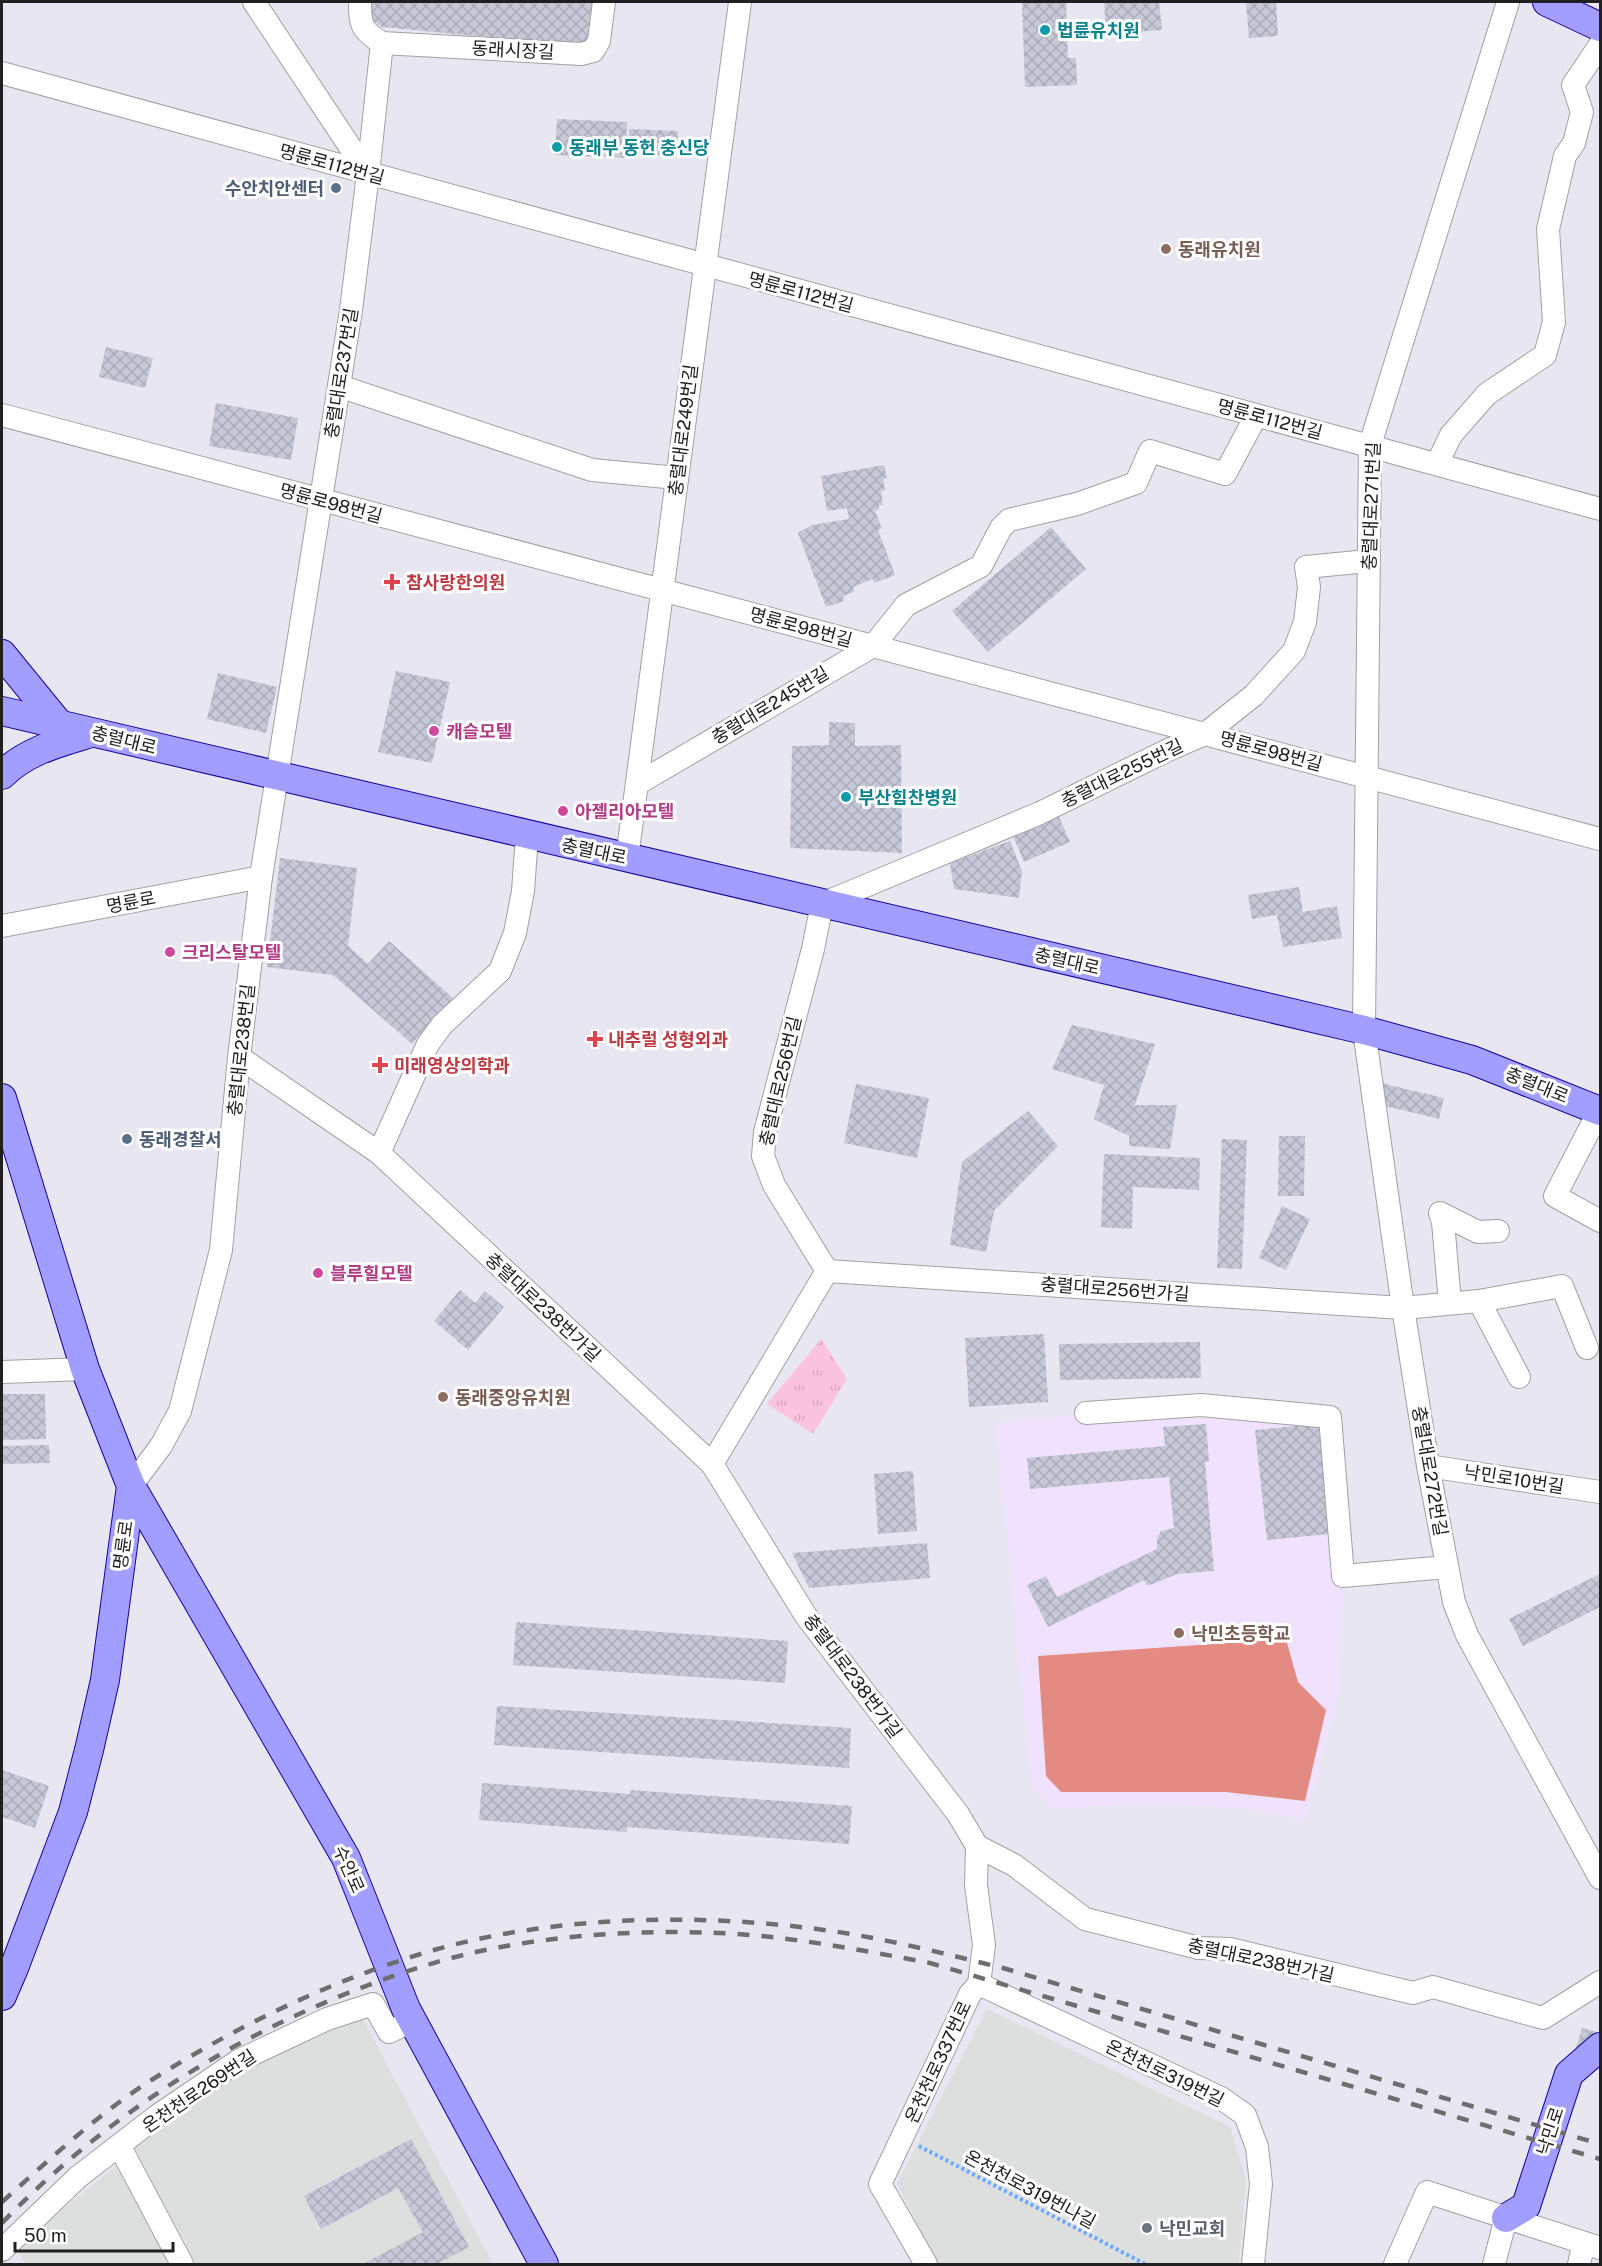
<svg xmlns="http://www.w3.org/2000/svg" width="1602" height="2266" viewBox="0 0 1602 2266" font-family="'Public Sans','Noto Sans KR',sans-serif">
<defs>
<pattern id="park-tufts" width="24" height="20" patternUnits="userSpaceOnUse" patternTransform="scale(1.5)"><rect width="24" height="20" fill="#fcc3dc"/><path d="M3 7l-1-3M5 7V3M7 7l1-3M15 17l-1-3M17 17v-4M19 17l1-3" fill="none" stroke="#d8a7bc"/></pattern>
<pattern id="building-cross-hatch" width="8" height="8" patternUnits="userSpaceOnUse" patternTransform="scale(1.5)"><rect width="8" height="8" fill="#c6c8d8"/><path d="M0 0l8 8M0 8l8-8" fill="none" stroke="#aaacb9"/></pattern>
</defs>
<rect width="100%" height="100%" fill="#e8e7f1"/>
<g fill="#dddede">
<polygon points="987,2009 1230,2127 1246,2179 1239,2264 937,2264 897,2183"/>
<polygon points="363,2019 493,2264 25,2264 16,2248 118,2164 135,2139 238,2070 315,2033"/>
</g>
<polygon fill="#f0e2ff" points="1086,1413 1330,1417 1343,1576 1339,1690 1305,1821 1259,1810 1149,1803 1054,1809 1032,1784 996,1423"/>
<polygon fill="url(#park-tufts)" points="821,1339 847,1379 813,1434 767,1404"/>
<polygon fill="#e38b82" points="1286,1639 1298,1682 1326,1710 1305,1801 1225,1792 1061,1792 1046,1776 1038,1656"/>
<g fill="url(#building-cross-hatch)">
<polygon points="365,2 598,2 596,34 582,46 382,27 364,15"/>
<polygon points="1022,2 1066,2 1068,58 1076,58 1077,85 1025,87"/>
<polygon points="1104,2 1159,2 1162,30 1106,34"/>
<polygon points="1246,2 1276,2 1278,36 1249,38"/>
<polygon points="557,119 627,122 625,158 555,155"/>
<polygon points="629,129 678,131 677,156 628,154"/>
<polygon points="106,347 153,358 145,388 99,377"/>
<polygon points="216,403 298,418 291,460 209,446"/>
<polygon points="884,465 887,478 883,479 885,490 881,491 883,505 879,505 879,509 875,511 882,528 878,530 895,575 874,583 873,579 853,587 854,592 843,596 844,601 826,607 798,533 812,525 849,519 847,508 827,511 821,476"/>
<polygon points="1051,527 1086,569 988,652 952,611"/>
<polygon points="396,671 450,682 432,763 378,752"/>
<polygon points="218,673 277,687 266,733 207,719"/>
<polygon points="829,722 855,723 855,746 901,745 902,853 790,848 792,746 829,745"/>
<polygon points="1058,815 1070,842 1024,862 1012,834"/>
<polygon points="1010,841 1022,871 1019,898 954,889 950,863"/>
<polygon points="280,858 357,868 348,946 368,964 389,941 453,998 412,1044 333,975 267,967"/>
<polygon points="1299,887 1303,912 1337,906 1342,938 1283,947 1277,915 1252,919 1248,895"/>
<polygon points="1072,1025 1155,1044 1135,1105 1177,1105 1170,1149 1129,1146 1129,1136 1094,1119 1104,1085 1052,1069"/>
<polygon points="1381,1083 1444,1098 1439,1119 1385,1106"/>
<polygon points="856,1084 929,1098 917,1158 844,1143"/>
<polygon points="1028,1111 1058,1146 994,1211 986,1252 950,1245 962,1162"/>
<polygon points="1279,1136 1305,1136 1304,1196 1278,1196"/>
<polygon points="1222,1139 1247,1140 1242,1269 1217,1268"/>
<polygon points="1104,1154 1200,1158 1199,1190 1133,1187 1132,1229 1101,1227"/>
<polygon points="1282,1206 1310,1219 1286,1270 1259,1258"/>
<polygon points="460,1290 475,1303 485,1291 504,1307 468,1350 434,1321"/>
<polygon points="1044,1334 1048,1402 969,1407 965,1338"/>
<polygon points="1200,1342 1201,1378 1060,1380 1059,1344"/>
<polygon points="2,1394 45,1394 46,1439 2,1440"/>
<polygon points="1206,1424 1209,1461 1205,1462 1214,1571 1177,1574 1150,1585 1146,1585 1144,1580 1048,1627 1027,1585 1046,1576 1057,1597 1157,1549 1157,1538 1161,1531 1174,1528 1169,1477 1030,1489 1027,1458 1165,1446 1163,1427"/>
<polygon points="1319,1424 1330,1534 1267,1540 1255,1430"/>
<polygon points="49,1445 50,1463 2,1464 2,1446"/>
<polygon points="913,1471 917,1531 878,1534 874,1474"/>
<polygon points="927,1543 930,1578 809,1588 792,1553"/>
<polygon points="1600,1574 1600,1607 1523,1646 1509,1619"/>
<polygon points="516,1622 788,1641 785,1683 513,1665"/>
<polygon points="497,1706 851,1728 849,1768 494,1745"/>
<polygon points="2,1770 49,1786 35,1828 2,1817"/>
<polygon points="482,1783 631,1794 630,1790 852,1806 849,1844 627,1827 627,1832 479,1820"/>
<polygon points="1582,2028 1600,2033 1600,2064 1573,2057"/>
<polygon points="411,2139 469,2247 437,2264 363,2264 423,2232 398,2188 321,2229 304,2196"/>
</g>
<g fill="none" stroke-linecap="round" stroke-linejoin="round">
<defs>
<g id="minor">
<path d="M360 2C360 25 361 30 382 43L581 54 593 51 599 41 604 2"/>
<polyline points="1508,2 1370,445 1364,1030 1403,1308 1428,1466 1454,1602 1467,1635 1600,1878"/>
<polyline points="2,73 1600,509"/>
<polyline points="368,174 382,43"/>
<polyline points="339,386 592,470 677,478"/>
<polyline points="2,415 1600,839"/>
<polyline points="1437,464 1451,435 1487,394 1545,355 1554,322 1548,229 1565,156 1574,143 1582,112 1573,85 1600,45"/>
<polyline points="637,784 873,646 906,605 981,566 1001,528 1009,520 1077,504 1136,483 1150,451 1225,474 1256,416"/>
<polyline points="627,858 740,2"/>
<polyline points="2,926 261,877"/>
<polyline points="239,1057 379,1153 712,1464 806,1616 958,1814 977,1846 1014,1865 1085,1919 1199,1948 1230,1949 1413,1993 1433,1987 1543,2018 1600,1982"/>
<polyline points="1599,1111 1555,1196 1600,1221"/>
<polyline points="379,1153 428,1044 442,1025 500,971 515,933 523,891 527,836"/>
<polyline points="827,1271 1403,1308 1479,1301 1562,1286 1587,1348"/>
<polyline points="1479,1301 1519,1377"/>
<polyline points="1450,1303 1443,1222 1440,1213 1478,1232 1498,1231"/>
<polyline points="2,1372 85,1369"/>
<polyline points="1086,1413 1201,1405 1330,1417 1343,1576 1447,1567"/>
<polyline points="712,1464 827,1271 774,1185 763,1156 765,1132 813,949 822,904 1040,813 1168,750 1205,734 1254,695 1294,651 1305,622 1309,587 1306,567 1368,561"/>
<polyline points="1428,1466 1600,1492"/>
<polyline points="131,1486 161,1446 180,1411 221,1250 239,1057 261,877 351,310 368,174 254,2"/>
<polyline points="979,1984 1221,2098 1245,2115 1257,2147 1261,2184 1253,2264"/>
<polyline points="120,2147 182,2264"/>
<polyline points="2,2250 78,2177 157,2116 238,2061 327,2019 373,2004 389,2032 412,2021"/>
<polyline points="926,2264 880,2184 970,1994 979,1984 984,1945 976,1885 977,1846"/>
<polyline points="1395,2264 1427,2192 1600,2248"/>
<polyline points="1494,2264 1506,2218"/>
<polyline points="1579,2264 1584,2243"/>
</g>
<g id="major">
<polyline points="1547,2 1600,27"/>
<polyline points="2,654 60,725"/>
<path d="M2 711C455 819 909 925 1364 1030L1472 1060 1600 1111"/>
<path d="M2 775C26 751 58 743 91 733"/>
<polyline points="2,1098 85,1369 131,1486 105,1680 89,1750 73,1812 14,1968 2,1996"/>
<polyline points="131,1486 346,1858 406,2009 544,2264"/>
<polyline points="1506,2218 1526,2206 1569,2074 1600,2047"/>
</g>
</defs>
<use href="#minor" stroke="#a1a1a1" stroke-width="24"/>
<use href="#major" stroke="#17009d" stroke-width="30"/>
<polyline stroke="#6aa8ff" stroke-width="4" stroke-dasharray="3 3" stroke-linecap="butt" points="919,2146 1145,2264"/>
<use href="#minor" stroke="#fff" stroke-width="22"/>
<use href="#major" stroke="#a29eff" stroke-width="28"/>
<g stroke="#6e6e6e" stroke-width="4.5" stroke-dasharray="12 12" stroke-linecap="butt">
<path d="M2 2202C50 2159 98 2114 153 2079 241 2024 334 1979 434 1950 554 1916 693 1913 817 1929 880 1937 942 1953 1003 1968L1600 2144"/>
<path d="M2 2223C119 2102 266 2015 427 1965 517 1937 626 1929 719 1933 790 1936 860 1950 930 1963L1600 2159"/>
</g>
</g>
<g fill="#0f9aa8" stroke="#fff" stroke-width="2">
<circle cx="1045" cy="30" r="6"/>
<circle cx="557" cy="147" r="6"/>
<circle cx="846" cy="797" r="6"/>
</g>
<g fill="#5c6f8a" stroke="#fff" stroke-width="2">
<circle cx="336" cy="188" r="6"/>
<circle cx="127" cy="1139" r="6"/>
</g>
<g fill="#8d6e63" stroke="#fff" stroke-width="2">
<circle cx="1166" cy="249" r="6"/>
<circle cx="443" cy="1397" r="6"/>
<circle cx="1179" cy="1633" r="6"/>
</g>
<g fill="#e0444e" stroke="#fff" stroke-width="2">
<path d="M389 573h6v6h6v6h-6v6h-6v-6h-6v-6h6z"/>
<path d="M592 1030h6v6h6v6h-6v6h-6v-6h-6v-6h6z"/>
<path d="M377 1056h6v6h6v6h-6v6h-6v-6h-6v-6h6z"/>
</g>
<g fill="#d1479c" stroke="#fff" stroke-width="2">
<circle cx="434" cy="731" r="6"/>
<circle cx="563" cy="811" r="6"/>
<circle cx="170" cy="952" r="6"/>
<circle cx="318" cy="1273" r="6"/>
</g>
<circle fill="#6b7280" stroke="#fff" stroke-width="2" cx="1147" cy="2228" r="6"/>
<g text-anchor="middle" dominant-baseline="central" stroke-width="6" stroke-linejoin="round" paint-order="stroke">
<g font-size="18" font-weight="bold" fill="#0d838f" stroke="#fff" text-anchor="start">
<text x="1057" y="30">법륜유치원</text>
<text x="569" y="147">동래부 동헌 충신당</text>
<text x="858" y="797">부산힘찬병원</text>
</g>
<g font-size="18" fill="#202020" stroke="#fff">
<text transform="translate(513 50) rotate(3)">동래시장길</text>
<text transform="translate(332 164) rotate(15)">명륜로112번길</text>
<text transform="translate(801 292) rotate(15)">명륜로112번길</text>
<text transform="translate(341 373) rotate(-81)">충렬대로237번길</text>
<text transform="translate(1270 419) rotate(15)">명륜로112번길</text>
<text transform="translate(683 430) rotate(-83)">충렬대로249번길</text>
<text transform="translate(331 503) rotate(15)">명륜로98번길</text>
<text transform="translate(1371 506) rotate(-88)">충렬대로271번길</text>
<text transform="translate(801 627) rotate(15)">명륜로98번길</text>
<text transform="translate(770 705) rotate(-31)">충렬대로245번길</text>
<text transform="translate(124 740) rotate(14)">충렬대로</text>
<text transform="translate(1271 751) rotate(15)">명륜로98번길</text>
<text transform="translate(1122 773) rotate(-26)">충렬대로255번길</text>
<text transform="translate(594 851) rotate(12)">충렬대로</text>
<text transform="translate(131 902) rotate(-11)">명륜로</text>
<text transform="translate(1067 961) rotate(13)">충렬대로</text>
<text transform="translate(241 1050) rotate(-84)">충렬대로238번길</text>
<text transform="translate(780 1081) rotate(-77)">충렬대로256번길</text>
<text transform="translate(1537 1085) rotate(22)">충렬대로</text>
<text transform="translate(1115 1289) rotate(4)">충렬대로256번가길</text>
<text transform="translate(543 1307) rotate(43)">충렬대로238번가길</text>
<text transform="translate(1430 1471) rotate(80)">충렬대로272번길</text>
<text transform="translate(1514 1479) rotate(9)">낙민로10번길</text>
<text transform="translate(123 1545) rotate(-82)">명륜로</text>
<text transform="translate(853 1676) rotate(53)">충렬대로238번가길</text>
<text transform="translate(349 1869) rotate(66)">수안로</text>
<text transform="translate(1261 1960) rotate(12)">충렬대로238번가길</text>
<text transform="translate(938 2062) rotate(-65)">온천천로337번로</text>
<text transform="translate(1165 2073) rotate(26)">온천천로319번길</text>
<text transform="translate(199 2091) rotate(-34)">온천천로269번길</text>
<text transform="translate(1550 2131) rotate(-72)">낙민로</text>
<text transform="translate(1030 2189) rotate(28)">온천천로319번나길</text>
</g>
<g font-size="18" font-weight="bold" fill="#4e5e75" stroke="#fff" text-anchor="end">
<text x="324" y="188">수안치안센터</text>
<text x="139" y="1139" text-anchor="start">동래경찰서</text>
</g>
<g font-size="18" font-weight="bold" fill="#785e54" stroke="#fff" text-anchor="start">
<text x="1178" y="249">동래유치원</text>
<text x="455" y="1397">동래중앙유치원</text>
<text x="1191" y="1633">낙민초등학교</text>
</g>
<g font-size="18" font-weight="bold" fill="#be3a42" stroke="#fff" text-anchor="start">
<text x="406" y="582">참사랑한의원</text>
<text x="608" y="1039">내추럴 성형외과</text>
<text x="394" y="1065">미래영상의학과</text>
</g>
<g font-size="18" font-weight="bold" fill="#b23c85" stroke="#fff" text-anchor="start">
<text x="446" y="731">캐슬모텔</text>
<text x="575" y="811">아젤리아모텔</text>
<text x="182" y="952">크리스탈모텔</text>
<text x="330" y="1273">블루힐모텔</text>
</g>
<g font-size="18" font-weight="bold" fill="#5b616d" stroke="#fff" text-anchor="start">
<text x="1159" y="2228">낙민교회</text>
</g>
</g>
<rect width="1602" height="2266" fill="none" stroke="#202020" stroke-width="6"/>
<path d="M15 2242v9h158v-9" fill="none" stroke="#202020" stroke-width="3"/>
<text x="24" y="2242" font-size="18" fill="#202020" stroke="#ffffff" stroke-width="4.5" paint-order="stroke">50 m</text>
</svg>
